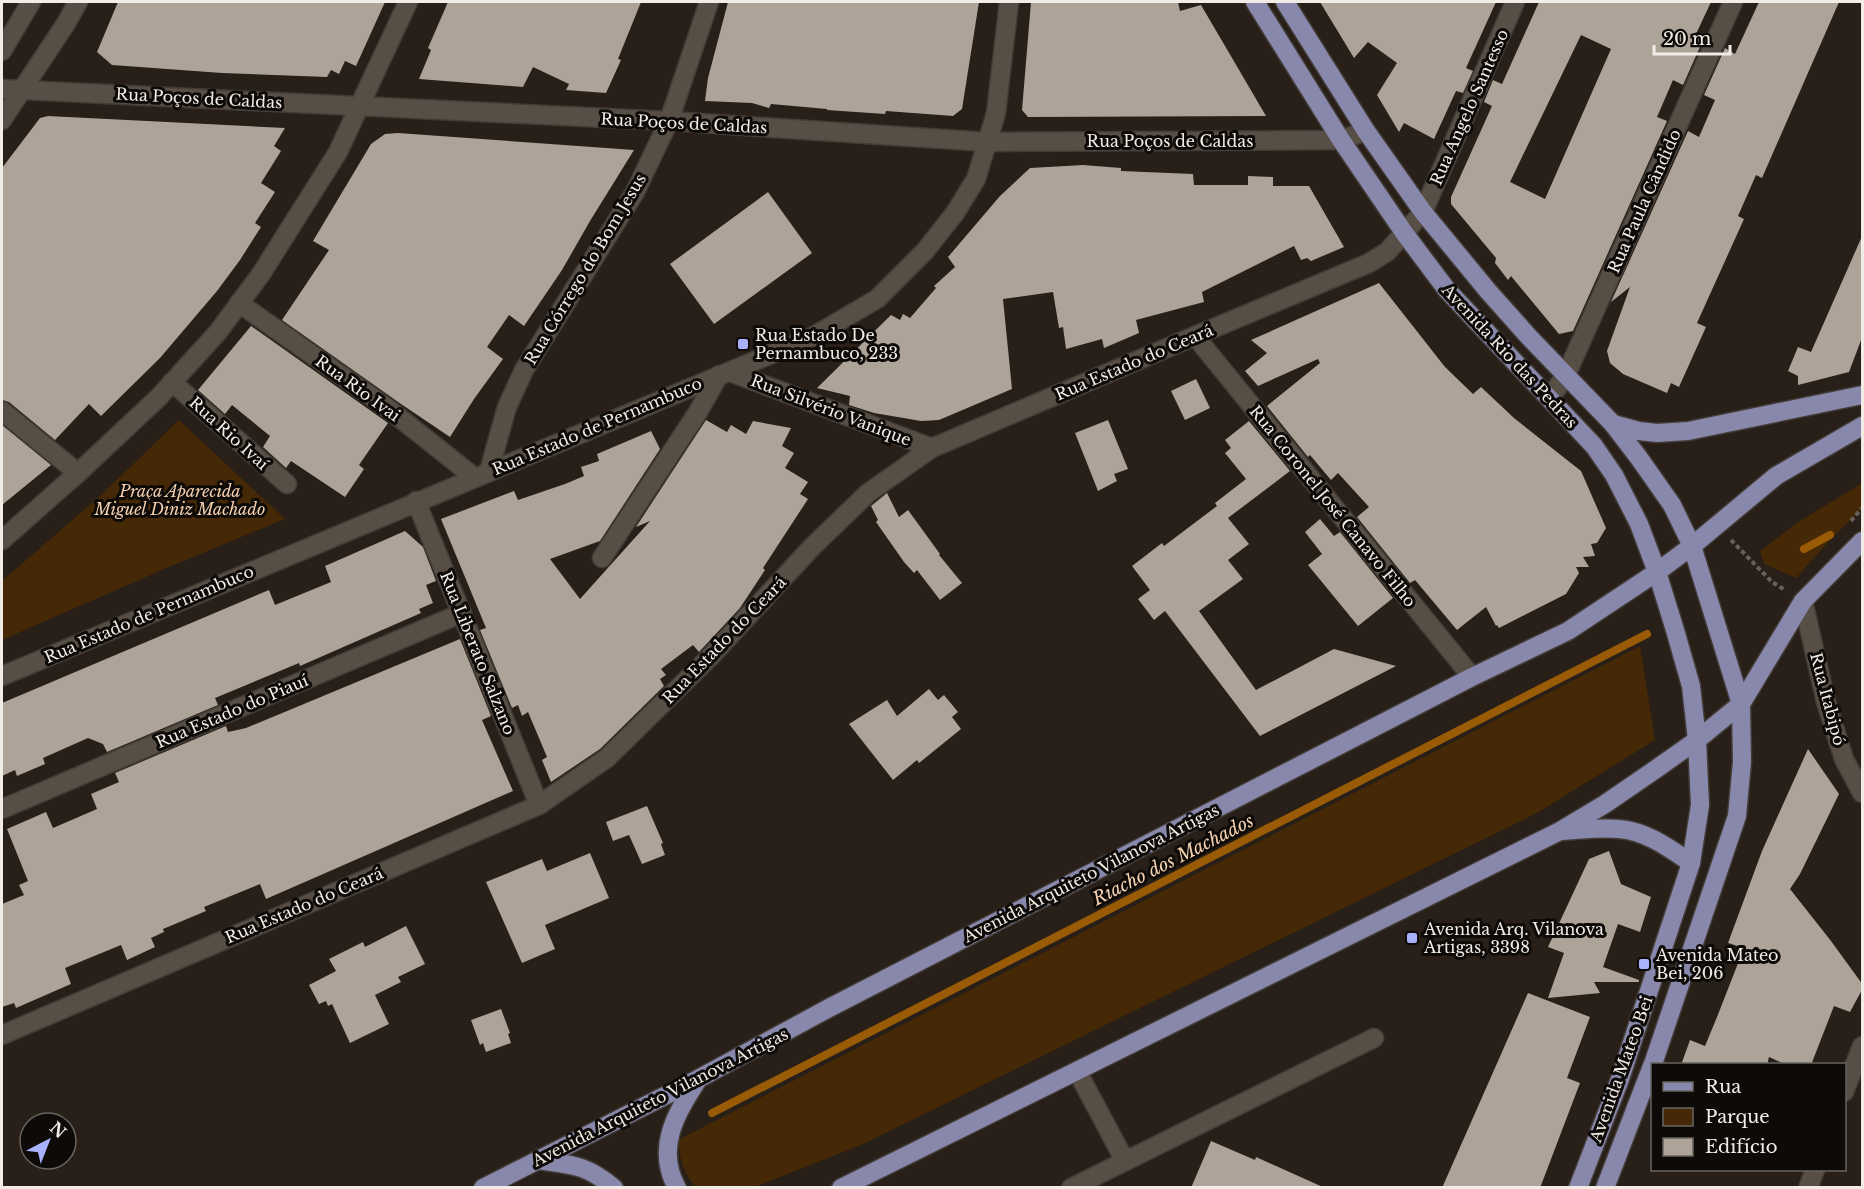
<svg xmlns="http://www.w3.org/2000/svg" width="1864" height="1189" viewBox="0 0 1864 1189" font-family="'Libre Baskerville',serif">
<rect width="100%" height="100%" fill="#271f18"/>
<g fill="#452806">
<polygon points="179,420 285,519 171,566 2,640 2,581 100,496"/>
<polygon points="1862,483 1862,509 1831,539 1796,578 1764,564 1760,551 1797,523"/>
<path d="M1640 646 1655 740 1537 813 861 1145 755 1187H696C683 1174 680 1158 678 1140Z"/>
</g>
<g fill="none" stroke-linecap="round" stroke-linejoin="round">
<g stroke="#9a5b06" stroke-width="8">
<polyline points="1804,549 1830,535"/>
<polyline points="712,1113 1647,634"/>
</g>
</g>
<g fill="#ada399" fill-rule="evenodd">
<polygon points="118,2 385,2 356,66 345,61 339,74 331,70 327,77 222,73 112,65 97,52"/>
<polygon points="448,2 641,2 618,59 621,60 606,93 566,90 569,84 533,67 523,87 419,79 431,50 428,48"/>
<polygon points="728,2 979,2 962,109 953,116 886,111 885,114 827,110 827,109 771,104 769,108 752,103 705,101 708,78"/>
<polygon points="1031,2 1178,2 1180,11 1201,5 1266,116 1028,117 1022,110"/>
<polygon points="1320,2 1496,2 1466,68 1473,71 1463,93 1456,91 1434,139 1404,123 1399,132 1377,95 1397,63 1368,42 1354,58"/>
<path d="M1539 2H1711L1696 34 1704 38 1683 85 1673 80 1657 117 1667 121 1573 331 1559 334 1511 276 1508 280 1495 263 1496 258 1451 204V197L1492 106 1484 102 1493 80 1502 84ZM1581 35 1611 49 1545 199 1510 182Z"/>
<polygon points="1759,2 1839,2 1762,178 1756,175 1738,216 1744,219 1697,323 1706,327 1679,387 1671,383 1667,393 1623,374 1610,363 1607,351 1630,287 1611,302 1688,131 1699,137 1715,100 1704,95 1725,48 1735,54"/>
<polygon points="48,116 285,128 274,146 281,151 261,183 275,192 255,223 261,227 240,260 217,291 160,358 101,416 89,404 55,440 9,402 2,400 2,168 40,118"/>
<polygon points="398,133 634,150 590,221 562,270 524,326 509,315 487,347 503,359 474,399 450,437 401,404 282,320 329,250 313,241 371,144 385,134"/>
<polygon points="1083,165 1121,168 1121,171 1193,174 1194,185 1248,185 1248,176 1273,177 1273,186 1309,186 1344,247 1311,261 1307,258 1301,260 1294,246 1202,292 1204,302 1136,320 1139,333 1104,348 1102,339 1066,349 1063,327 1059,328 1053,292 1003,299 1012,389 939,420 921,421 874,413 849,405 850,396 817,388 891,315 900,320 903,314 910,318 936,288 934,286 955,267 948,257 1000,196 1030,168"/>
<polygon points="768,192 812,253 714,324 670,264"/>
<polygon points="1863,234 1863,335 1849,372 1798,385 1798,376 1788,371 1798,347 1811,352"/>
<polygon points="1379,283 1445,367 1473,394 1481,387 1514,418 1581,471 1606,528 1597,543 1591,544 1595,556 1583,557 1589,567 1576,567 1579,573 1566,594 1499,628 1497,625 1496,626 1486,607 1457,630 1415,580 1410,583 1357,517 1369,507 1338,473 1331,480 1310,455 1308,457 1267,406 1320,363 1318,359 1258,386 1245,371 1267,353 1251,340"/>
<polygon points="251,326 388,423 359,465 364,469 345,497 291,461 286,468 263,447 270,436 232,405 225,414 198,390"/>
<polygon points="1196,379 1210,408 1185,420 1171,391"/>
<polygon points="706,420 727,432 731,425 746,434 753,421 791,428 782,446 794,453 785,468 808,482 800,494 808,499 763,568 765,570 740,608 699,652 693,645 661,669 666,675 660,679 664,686 600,749 551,782 542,760 547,757 528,712 522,716 518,705 512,708 480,630 486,628 441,519 514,491 518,500 565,484 584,476 581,467 599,461 597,454 651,431 660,449 600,541 550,559 580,599 650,521 636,527"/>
<polygon points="1108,420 1128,469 1114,474 1117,481 1098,491 1075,433"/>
<polygon points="1249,421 1290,471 1228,518 1249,544 1228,560 1243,579 1199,611 1256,690 1334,649 1396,666 1260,736 1165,611 1154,620 1138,599 1150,590 1132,566 1162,543 1164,546 1217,506 1215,503 1246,479 1225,453 1231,448 1225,440"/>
<polygon points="2,425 51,465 2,505"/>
<polygon points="887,493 899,517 908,510 940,554 939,555 962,583 940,600 917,570 914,573 904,562 876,522 878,520 871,506"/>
<polygon points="1320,519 1334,536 1340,532 1393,598 1358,626 1308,565 1322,554 1305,532"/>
<polygon points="405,531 423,547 436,581 426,585 433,603 419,609 421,613 300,666 299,663 244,686 215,698 218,705 107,752 103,744 88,738 43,758 45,764 17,776 15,770 2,776 2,703 269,590 275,605 331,582 325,566"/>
<polygon points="460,639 491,716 482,720 513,791 266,899 260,884 204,907 206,911 163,929 164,932 151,938 155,947 127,960 121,945 65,968 71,984 16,1008 14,1003 2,1007 2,904 24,895 19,885 28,881 7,829 46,812 53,828 97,809 91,794 119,782 115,773 226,726 228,732 246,728"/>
<polygon points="929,689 938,700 944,695 958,712 952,717 961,729 919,763 917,760 893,780 849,724 887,700 897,716"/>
<polygon points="1808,749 1839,794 1800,874 1790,889 1831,941 1863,985 1863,988 1850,1012 1834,1006 1811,1065 1787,1065 1769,1057 1767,1065 1681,1065 1690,1040 1705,1046 1717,1017 1744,948 1728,943 1762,851"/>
<polygon points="647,806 663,843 661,844 665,855 642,864 629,835 613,841 606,822"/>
<polygon points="1609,851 1621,884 1651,897 1640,932 1618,924 1603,967 1639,980 1639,982 1594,982 1600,993 1548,998 1564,953 1548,947 1589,859"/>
<polygon points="590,853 609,898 545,925 555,949 522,963 486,882 542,859 547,871"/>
<polygon points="406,926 425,964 398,977 401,982 375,995 389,1024 350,1043 332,1004 328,1006 326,1001 319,1004 309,985 336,971 329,959 363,942 365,947"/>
<polygon points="1528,993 1590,1017 1567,1078 1580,1083 1540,1188 1442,1188"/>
<polygon points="501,1009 510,1033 508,1034 511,1043 486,1052 483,1043 480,1045 471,1020"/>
<polygon points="1211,1141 1255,1160 1256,1157 1325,1188 1191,1188"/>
</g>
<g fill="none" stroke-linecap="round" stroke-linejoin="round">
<defs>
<g id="minor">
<polyline points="2,51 31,2"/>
<polyline points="2,89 669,121 988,142 1341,140 1366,131"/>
<polyline points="2,120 65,25 78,2"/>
<polyline points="239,303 386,407 474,477"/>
<polyline points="1195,336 1472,677"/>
<polyline points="730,372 932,448"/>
<polyline points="172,382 287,484"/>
<polyline points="1550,398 1566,375 1733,2"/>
<polyline points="2,411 78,473"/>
<polyline points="489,471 507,407 524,370 635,192 669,121 709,2"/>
<polyline points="416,501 539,805"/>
<polyline points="2,540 78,473 159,397 218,332 261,274 338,152 408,2"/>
<polyline points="602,558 698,412 719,375"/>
<polyline points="1803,601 1826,702 1844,759 1862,793"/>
<polyline points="2,676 812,337 877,299 925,251 955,213 976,179 996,113 1009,2"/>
<polyline points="2,809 462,613"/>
<polyline points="2,1035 539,805 607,758 711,656 812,547 868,493 932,448 1195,336 1369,263 1387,252 1423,212 1515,2"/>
<polyline points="1077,1071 1125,1161"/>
<polyline points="1844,1092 1862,1046"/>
<polyline points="1071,1188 1374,1038"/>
<polyline points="1808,1188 1815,1170"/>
</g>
<g id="major">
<polyline points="1255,2 1341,140 1405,234 1447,290 1594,446 1614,475 1639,524 1657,572 1675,630 1691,686 1697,740 1700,805 1691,863 1620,1079 1578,1188"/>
<polyline points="1285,2 1366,131 1423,212 1488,291 1529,337 1613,424 1639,458 1672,505 1692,546 1741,704 1742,762 1737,816 1653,1064"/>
<polyline points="1613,424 1639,431 1657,433 1688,431 1862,395"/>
<path d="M1562 831C1580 830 1600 827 1619 829 1646 831 1669 848 1691 863"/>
<path d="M538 1160C571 1165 586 1164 614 1188"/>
<polyline points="483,1188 698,1079 829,1008 1472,677 1568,631 1657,572 1692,546 1776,476 1862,426"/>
<path d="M677 1188C655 1148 676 1114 697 1081"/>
<polyline points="841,1188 1560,831 1605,804 1656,769 1697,740 1741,704 1803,601 1862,541"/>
<polyline points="1605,1188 1652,1066"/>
</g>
</defs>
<use href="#minor" stroke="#423b36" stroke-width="21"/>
<use href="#major" stroke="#423b36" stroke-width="21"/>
<g stroke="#68615a" stroke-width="4" stroke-dasharray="4.5 3" stroke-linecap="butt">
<polyline points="1851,521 1862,508"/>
<polyline points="1731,540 1772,582 1785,590"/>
</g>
<use href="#minor" stroke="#574e45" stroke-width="18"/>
<use href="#major" stroke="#8888ac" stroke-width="18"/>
</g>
<g fill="#a9b0fc" stroke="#0d0a07" stroke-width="2">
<rect x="737" y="338" width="12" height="12" rx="3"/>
<rect x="1406" y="932" width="12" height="12" rx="3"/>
<rect x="1638" y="958" width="12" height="12" rx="3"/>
</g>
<g text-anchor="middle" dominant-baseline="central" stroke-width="6" stroke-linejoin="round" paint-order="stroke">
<g font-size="16" fill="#f1ece6" stroke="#0d0a07">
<text transform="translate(199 98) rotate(3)">Rua Poços de Caldas</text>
<text transform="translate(1469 107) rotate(-66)">Rua Angelo Santesso</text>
<text transform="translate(684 123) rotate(3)">Rua Poços de Caldas</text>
<text x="1170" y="141">Rua Poços de Caldas</text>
<text transform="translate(1644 201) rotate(-66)">Rua Paula Cândido</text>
<text transform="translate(585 269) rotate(-59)">Rua Córrego do Bom Jesus</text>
<text transform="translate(1510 356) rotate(47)">Avenida Rio das Pedras</text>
<text transform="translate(1134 362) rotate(-23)">Rua Estado do Ceará</text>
<text transform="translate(358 388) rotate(36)">Rua Rio Ivai</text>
<text transform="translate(831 410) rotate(21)">Rua Silvério Vanique</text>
<text transform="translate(597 426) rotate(-23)">Rua Estado de Pernambuco</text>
<text transform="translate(229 433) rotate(42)">Rua Rio Ivaí</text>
<text transform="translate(1333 506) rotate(51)">Rua Coronel José Canavo Filho</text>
<text transform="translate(149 614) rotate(-23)">Rua Estado de Pernambuco</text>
<text transform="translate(724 640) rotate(-46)">Rua Estado do Ceará</text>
<text transform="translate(478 653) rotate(68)">Rua Liberato Salzano</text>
<text transform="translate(1828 699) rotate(75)">Rua Itabipó</text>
<text transform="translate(232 711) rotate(-23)">Rua Estado do Piauí</text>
<text transform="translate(1091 873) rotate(-27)">Avenida Arquiteto Vilanova Artigas</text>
<text transform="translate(304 905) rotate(-23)">Rua Estado do Ceará</text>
<text transform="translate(1621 1069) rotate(-70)">Avenida Mateo Bei</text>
<text transform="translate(660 1097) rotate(-27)">Avenida Arquiteto Vilanova Artigas</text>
</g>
<g font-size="16" fill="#f1ece6" stroke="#0d0a07" text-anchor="start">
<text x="755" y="335">Rua Estado De<tspan x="755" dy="18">Pernambuco, 233</tspan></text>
<text x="1424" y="929">Avenida Arq. Vilanova<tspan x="1424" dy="18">Artigas, 3398</tspan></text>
<text x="1656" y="955">Avenida Mateo<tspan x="1656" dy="18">Bei, 206</tspan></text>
</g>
<g font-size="16" font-style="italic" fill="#f3cfaf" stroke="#0d0a07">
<text x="180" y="491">Praça Aparecida<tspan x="180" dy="18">Miguel Diniz Machado</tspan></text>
</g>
<g font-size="18" font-style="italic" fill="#f4d1b0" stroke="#0d0a07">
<text transform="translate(1173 860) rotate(-27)">Riacho dos Machados</text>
</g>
</g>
<rect width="1864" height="1189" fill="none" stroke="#f1ece6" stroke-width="6"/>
<rect x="1651" y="1063" width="195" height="108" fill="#0d0a07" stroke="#686460" stroke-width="1.5"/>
<rect x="1663" y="1082" width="30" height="9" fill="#8888ac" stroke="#686460" stroke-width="1.5"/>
<text x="1705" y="1093" font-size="18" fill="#f1ece6">Rua</text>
<rect x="1663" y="1108" width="30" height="18" fill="#452806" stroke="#686460" stroke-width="1.5"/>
<text x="1705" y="1123" font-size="18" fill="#f1ece6">Parque</text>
<rect x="1663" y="1138" width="30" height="18" fill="#ada399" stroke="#686460" stroke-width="1.5"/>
<text x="1705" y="1153" font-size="18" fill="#f1ece6">Edifício</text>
<g transform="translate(48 1141) rotate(42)"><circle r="28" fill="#0d0a07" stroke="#686460" stroke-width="1.5"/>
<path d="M0-4.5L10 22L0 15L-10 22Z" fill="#a9b0fc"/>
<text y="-9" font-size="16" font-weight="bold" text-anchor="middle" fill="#f1ece6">N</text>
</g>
<path d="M1654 45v9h76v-9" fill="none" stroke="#f1ece6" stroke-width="3"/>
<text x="1663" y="45" font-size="18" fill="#f1ece6" stroke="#0d0a07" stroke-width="4.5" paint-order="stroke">20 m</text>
</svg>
